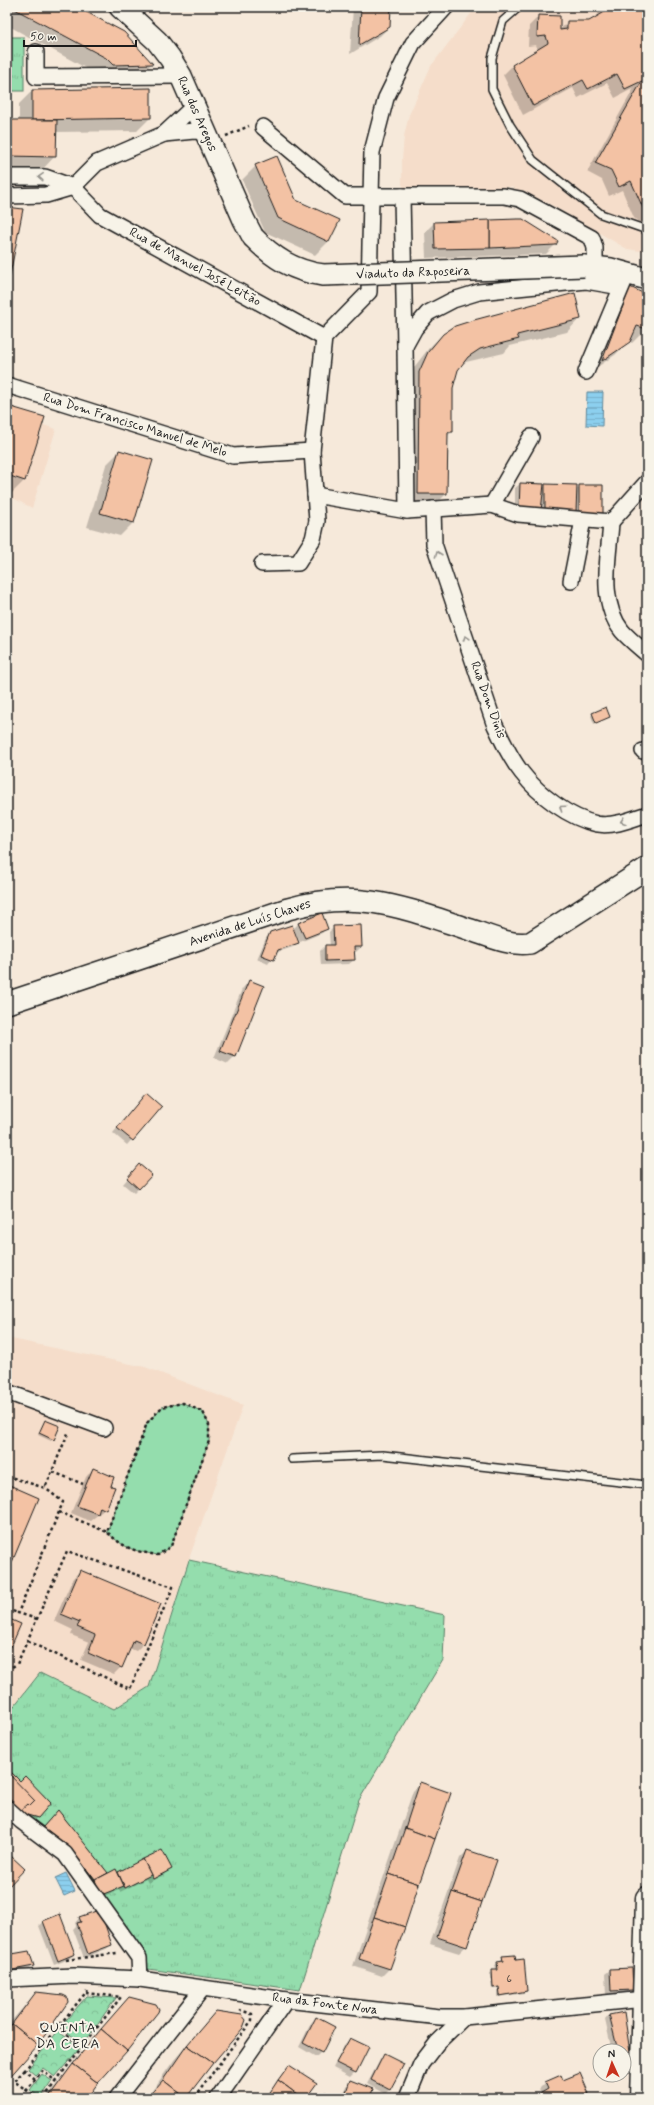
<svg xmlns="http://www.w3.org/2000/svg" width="654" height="2105" viewBox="0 0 654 2105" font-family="Mynerve,sans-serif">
<defs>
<pattern id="grass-tufts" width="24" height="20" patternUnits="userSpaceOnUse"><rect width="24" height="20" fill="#94ddad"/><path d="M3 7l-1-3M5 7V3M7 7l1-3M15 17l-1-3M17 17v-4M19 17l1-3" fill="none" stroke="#7fbd94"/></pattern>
<pattern id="forest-crowns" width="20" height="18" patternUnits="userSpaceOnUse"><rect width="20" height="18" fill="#94ddad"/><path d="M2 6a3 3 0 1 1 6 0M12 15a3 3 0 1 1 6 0" fill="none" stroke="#7fbd94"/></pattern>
<pattern id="water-rules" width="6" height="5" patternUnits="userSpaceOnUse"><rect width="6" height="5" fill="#8ccfee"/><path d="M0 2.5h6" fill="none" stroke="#78b1cc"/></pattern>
</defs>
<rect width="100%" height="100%" fill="#f6e9da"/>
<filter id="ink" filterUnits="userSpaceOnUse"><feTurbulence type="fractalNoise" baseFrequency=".025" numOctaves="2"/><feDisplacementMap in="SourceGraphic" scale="8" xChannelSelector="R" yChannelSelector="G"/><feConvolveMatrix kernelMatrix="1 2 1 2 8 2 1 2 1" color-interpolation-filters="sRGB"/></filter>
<g filter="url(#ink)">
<g fill="#f5ddca">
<polygon points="476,7 647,7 647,252 627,249 546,202 511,187 405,190 402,184 402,160 404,136 409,115 431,66"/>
<polygon points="7,413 56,429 32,508 7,495"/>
<polygon points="7,1338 145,1367 243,1405 183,1576 149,1687 114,1709 40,1673 7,1715"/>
</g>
<g fill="url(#grass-tufts)" stroke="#587c64">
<rect x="7" y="37" width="17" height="54"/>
<polygon points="189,1560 445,1615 443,1660 359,1800 300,1990 148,1969 114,1911 21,1821 7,1781 7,1715 40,1673 114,1709 149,1687"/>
</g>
<g fill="url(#forest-crowns)" stroke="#587c64">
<polygon points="87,1996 116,1998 83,2044 60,2027"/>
<polygon points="58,2031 80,2048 55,2077 43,2068 35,2075 28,2069"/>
<polygon points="42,2074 52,2081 41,2098 30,2090"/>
</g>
<path fill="#94ddad" stroke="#587c64" d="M183 1403 203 1412 209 1425V1441L171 1546 158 1555C134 1551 125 1549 107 1532L147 1423 162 1407Z"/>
<g fill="url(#water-rules)" stroke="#5f879a">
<polygon points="587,392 603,392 602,426 586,425"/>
<polygon points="66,1873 75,1891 64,1896 55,1878"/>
</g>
<g fill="#0003">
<polygon points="7,7 75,7 151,64 138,77 93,72 7,25"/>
<polygon points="353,7 390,7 389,27 380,36 350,54"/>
<polygon points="597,7 647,7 647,226 644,226 634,218 622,190 609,196 602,180 587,172 634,88 615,98 607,83 578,98 573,88 523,115 503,75 513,65 538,50 536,45 528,46 529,26 539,16 559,31 567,22 589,22 599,16 596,8"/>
<polygon points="32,91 150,118 137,131 55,132 55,156 42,170 7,169 7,121 19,121 19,104"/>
<polygon points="256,166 295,200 329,241 315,255 265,232 242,180"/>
<polygon points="434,223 555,245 546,254 426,258 425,232"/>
<polygon points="630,288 647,296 647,337 641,334 632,343 629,341 615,355 590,372 616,301"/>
<polygon points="580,318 567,332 510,346 504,353 466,362 459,366 452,388 452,432 447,436 446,494 433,507 405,507 406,386 415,366 429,348 443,334"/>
<polygon points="9,407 25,480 11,494 7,492 7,409"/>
<polygon points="120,451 152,461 133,523 120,536 87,527 106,465"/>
<polygon points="520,484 542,489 546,485 576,490 580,486 602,513 515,514 515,488"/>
<polygon points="593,714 609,717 594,724 591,716"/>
<polygon points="299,923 327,928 322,933 300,942 295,931 294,932 298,943 293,947 275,953 268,964 257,959 266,938 271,933 293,929"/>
<polygon points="334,927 361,947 356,952 353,952 354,960 349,964 321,965 320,951 325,946 330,946 329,932"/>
<polygon points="249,981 263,987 235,1057 228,1064 214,1058 242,989"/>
<polygon points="141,1099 160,1107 127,1145 113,1133"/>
<polygon points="135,1170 139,1188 134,1193 123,1184"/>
<polygon points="45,1421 53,1439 51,1441 38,1435"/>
<polygon points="93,1469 105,1509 90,1521 71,1513 86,1477"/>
<polygon points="80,1571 160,1605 143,1644 136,1651 129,1648 121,1667 114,1674 81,1660 89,1642 71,1635 73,1630 54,1621 73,1578"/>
<polygon points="7,1758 10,1760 7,1763"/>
<polygon points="7,1769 37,1817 30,1825 7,1814"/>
<polygon points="421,1783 450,1793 389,1969 382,1976 353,1966 413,1791"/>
<polygon points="51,1818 107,1873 104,1876 117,1873 162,1851 171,1869 166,1873 148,1883 146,1879 120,1892 119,1890 96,1899 90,1885 36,1834"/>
<polygon points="467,1851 466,1946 459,1953 430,1944 460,1858"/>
<polygon points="7,1853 24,1869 7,1886"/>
<polygon points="95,1912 111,1945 106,1949 84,1958 73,1929 76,1926 75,1923 79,1918"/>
<polygon points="44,1922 74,1954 69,1959 54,1965 39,1926"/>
<polygon points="7,1945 12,1955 33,1966 25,1973 7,1977"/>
<polygon points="503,1957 526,1991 524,1993 498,1997 498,1989 492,1989 490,1973 496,1971 495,1965 501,1962"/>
<polygon points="610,1970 632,1990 627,1995 606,1995 605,1974"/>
<polygon points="36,1993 7,2079 7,2026"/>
<polygon points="129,1998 98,2082 86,2098 46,2098 88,2044"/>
<polygon points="216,2012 213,2062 184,2098 147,2098 174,2060"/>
<polygon points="609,2015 629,2052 624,2057 624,2051 612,2051 605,2020"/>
<polygon points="316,2018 321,2052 316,2057 299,2047 311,2023"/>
<polygon points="350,2039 355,2072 350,2077 333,2068 345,2044"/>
<polygon points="384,2055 390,2089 385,2094 367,2084 380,2060"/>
<polygon points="289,2066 306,2098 266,2098 285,2070"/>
<polygon points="351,2082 369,2098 341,2098 346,2086"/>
<polygon points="563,2082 588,2094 584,2098 535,2098 541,2095 538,2090 545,2083"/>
</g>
<g fill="#f3c2a4" stroke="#1c1c1c">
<polygon points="11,7 77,7 124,32 153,64 113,65 106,58"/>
<polygon points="361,7 391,7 390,27 359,45"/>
<polygon points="609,7 647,7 647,212 643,208 631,181 619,187 611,170 595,163 642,81 625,89 617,74 588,89 583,80 533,106 512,65 548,43 546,36 537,37 538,15 560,16 560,30 567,29 567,21 589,21 610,9"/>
<polygon points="151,88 151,118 32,120 32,90"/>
<polygon points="7,120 57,120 56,157 7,156"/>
<polygon points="277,156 296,200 340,220 329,242 278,218 255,165"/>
<polygon points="7,207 23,209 7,290"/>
<polygon points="517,219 523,219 558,241 556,245 490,248 490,220"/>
<polygon points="490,220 490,248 435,249 434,222"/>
<polygon points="630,287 647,295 647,329 637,326 630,342 602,361"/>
<polygon points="575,293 581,319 517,335 519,339 480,349 468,357 458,370 453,388 453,432 448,432 447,494 418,494 419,372 428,352 443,334 455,326 474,320"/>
<polygon points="8,406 45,417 25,481 7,475"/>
<polygon points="119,450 153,460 134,523 100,513"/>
<polygon points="520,483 544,484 541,511 519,510"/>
<polygon points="545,484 577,485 576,512 545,511"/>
<polygon points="579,485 603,485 603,514 579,512"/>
<polygon points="606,707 610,717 596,723 592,713"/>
<polygon points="322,913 328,929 305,938 298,923"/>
<polygon points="292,925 299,943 278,950 274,960 261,955 270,932"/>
<polygon points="361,925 362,947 354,947 355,960 325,961 325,945 334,945 333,926"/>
<polygon points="249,980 264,986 236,1057 220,1051"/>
<polygon points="146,1093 162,1107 133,1141 117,1128"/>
<polygon points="139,1164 152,1175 139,1189 127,1178"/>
<polygon points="45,1420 60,1426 54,1440 39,1433"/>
<polygon points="93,1468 114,1477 111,1486 115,1487 106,1510 100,1507 98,1514 77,1506"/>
<polygon points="7,1484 39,1498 7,1574"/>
<polygon points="80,1570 161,1604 144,1644 134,1640 122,1668 88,1653 95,1635 77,1627 80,1622 61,1614"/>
<polygon points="7,1618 21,1624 7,1656"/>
<polygon points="7,1768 20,1781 25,1776 51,1803 38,1818 20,1813 7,1799"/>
<polygon points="8,1773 35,1801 30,1806 28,1804 19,1812 7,1799"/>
<polygon points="420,1782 451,1793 435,1839 405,1828"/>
<polygon points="58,1810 108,1873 95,1880 70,1848 43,1827"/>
<polygon points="405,1828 435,1839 419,1884 389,1874"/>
<polygon points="162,1850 172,1869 153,1879 143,1859"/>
<polygon points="467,1850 497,1860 482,1902 452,1892"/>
<polygon points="11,1856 25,1869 7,1888 7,1860"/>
<polygon points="143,1859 151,1875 125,1888 118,1872"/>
<polygon points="116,1869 124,1886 101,1895 95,1880"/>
<polygon points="389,1874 419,1884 405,1927 374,1917"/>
<polygon points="452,1892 482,1902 467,1947 437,1937"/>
<polygon points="96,1911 97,1914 101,1913 112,1945 88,1954 77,1923 81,1922 79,1917"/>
<polygon points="60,1914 75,1954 58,1961 43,1921"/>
<polygon points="374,1917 405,1927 390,1969 359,1959"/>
<polygon points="7,1942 12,1954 29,1951 34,1966 7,1971"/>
<polygon points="515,1955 516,1960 524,1959 527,1991 500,1996 499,1987 493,1988 492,1970 498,1970 497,1962 503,1961 502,1956"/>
<polygon points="632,1968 633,1990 611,1991 610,1969"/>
<polygon points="36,1992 63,1995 67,1997 68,2002 38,2045 12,2024"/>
<polygon points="129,1997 156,2004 159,2009 158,2012 127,2051 101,2029"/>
<polygon points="216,2011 242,2015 246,2020 243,2028 213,2063 187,2045"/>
<polygon points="624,2012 630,2052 624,2053 624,2051 618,2051 609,2015"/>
<polygon points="316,2017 335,2027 322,2053 303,2043"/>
<polygon points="12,2024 38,2045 7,2080 7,2030"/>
<polygon points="101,2029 127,2051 98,2083 73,2064"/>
<polygon points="350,2038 369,2047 356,2073 336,2063"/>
<polygon points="187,2045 213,2063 186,2098 163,2080"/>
<polygon points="384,2054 404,2064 390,2090 371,2080"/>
<polygon points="73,2064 98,2083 87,2098 48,2098"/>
<polygon points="289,2065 317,2083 306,2098 302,2098 278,2080"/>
<polygon points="580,2073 589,2094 580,2098 537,2098 536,2096 548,2089 545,2082 561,2075 563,2080"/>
<polygon points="163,2080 186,2098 147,2098"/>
<polygon points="278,2080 302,2098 267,2097"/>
<polygon points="350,2080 373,2089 370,2098 344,2098"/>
<polygon points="325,2092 334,2096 334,2098 321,2098"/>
</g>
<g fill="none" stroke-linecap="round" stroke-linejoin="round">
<defs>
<g id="lane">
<polyline points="519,7 503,21 492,58 492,89 510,125 533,160 601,214 647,230"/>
<polyline points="292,1459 383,1455 647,1485"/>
</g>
<g id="street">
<polyline points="36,52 36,77 181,76"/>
<polyline points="263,127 345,196 504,196 520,199 592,238 595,248 595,267"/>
<polyline points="164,134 194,131 206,132"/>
<polyline points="7,177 45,177 73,187 100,215 324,338"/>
<polyline points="7,196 46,195 73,187 97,163 164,134 194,106"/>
<polyline points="402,196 405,346"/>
<polyline points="586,372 625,279"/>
<polyline points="7,385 233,456 312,451"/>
<polyline points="315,495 407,511 492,505 518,514 611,522"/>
<polyline points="492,505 531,437"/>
<path d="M433 509 434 544 494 723C502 740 510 758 522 773 539 795 569 818 597 824 613 827 632 819 647 814"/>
<polyline points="407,511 405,346 415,328 428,313 453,300 479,292 586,281 621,287"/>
<path d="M611 522C609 558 598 600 622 631 629 639 639 647 647 654"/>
<polyline points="611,522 647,482"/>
<polyline points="262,564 298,563 313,539 317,521 312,451 324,338 369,292 372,152 386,98 413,43 446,7"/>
<polyline points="571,581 583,520"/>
<polyline points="643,751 647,750"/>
<polyline points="7,1392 104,1428"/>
<polyline points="7,1808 21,1821 65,1854 139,1958 140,1979"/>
<polyline points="7,1979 74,1976 140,1979 286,2000 440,2017 464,2017 644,1999"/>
<polyline points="117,2098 203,1988"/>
<polyline points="218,2098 286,2000"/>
<polyline points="407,2098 421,2064 437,2043 464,2017"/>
</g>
<g id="secondary">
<polyline points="120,7 157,41 170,58 181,76 244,220 253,237"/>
<polyline points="584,266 611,269 647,279"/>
<path d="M7 1003 288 909C359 888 404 908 471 930 489 936 510 946 530 943L647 868"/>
</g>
<polyline id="primary" points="641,2098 647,1898"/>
</defs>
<use href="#lane" stroke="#1c1c1c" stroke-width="10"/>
<use href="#street" stroke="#1c1c1c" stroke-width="18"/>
<use href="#secondary" stroke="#1c1c1c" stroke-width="24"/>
<use href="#primary" stroke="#1c1c1c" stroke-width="25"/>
<g stroke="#1c1c1c" stroke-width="2.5" stroke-dasharray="3 3" stroke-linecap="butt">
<polyline points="226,136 249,126"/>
<polyline points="7,1434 9,1434 7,1440"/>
<polyline points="53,1472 83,1484"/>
<polyline points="7,1476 45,1488 69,1431"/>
<path d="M59 1512 107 1532 147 1423 162 1407 183 1403 203 1412 209 1425V1441L171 1546 158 1555C134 1551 125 1549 107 1532"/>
<polyline points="7,1609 18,1613"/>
<polyline points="37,1619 18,1613 63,1502 45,1488"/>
<polyline points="7,1670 17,1664 67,1551 173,1587 130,1689 27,1641"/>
<polyline points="66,1960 117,1953"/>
<polyline points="82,2047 121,1997 86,1993"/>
<polyline points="25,2070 14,2081 37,2098"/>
<polyline points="35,2079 25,2070 58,2027"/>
<polyline points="26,2091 42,2071 56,2081 82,2047 58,2027 87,1991"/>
<polyline points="44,2098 56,2081"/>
<polyline points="194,2098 252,2020 252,2014 240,2010"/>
</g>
<use href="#lane" stroke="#f7f3e8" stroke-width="7"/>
<use href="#street" stroke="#f7f3e8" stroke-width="15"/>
<use href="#secondary" stroke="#f7f3e8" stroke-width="21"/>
<use href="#primary" stroke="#f7f3e8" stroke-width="22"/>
<defs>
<path id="secondary-bridge" d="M253 237C273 258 294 271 323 275L584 266"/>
</defs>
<use href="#secondary-bridge" stroke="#1c1c1c" stroke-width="24" stroke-linecap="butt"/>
<use href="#secondary-bridge" stroke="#f7f3e8" stroke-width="21"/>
</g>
<defs><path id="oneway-chevron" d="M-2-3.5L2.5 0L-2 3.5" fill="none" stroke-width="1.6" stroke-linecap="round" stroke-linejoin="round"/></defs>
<g stroke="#94928c">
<use href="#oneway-chevron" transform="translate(41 177) rotate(-176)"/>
<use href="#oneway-chevron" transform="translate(438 554) rotate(-109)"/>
<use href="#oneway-chevron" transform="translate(466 638) rotate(-108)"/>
<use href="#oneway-chevron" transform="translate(562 808) rotate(-145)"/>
<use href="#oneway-chevron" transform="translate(623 821) rotate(162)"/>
</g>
</g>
<g text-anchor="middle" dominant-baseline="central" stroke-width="4" stroke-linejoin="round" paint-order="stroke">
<g font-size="11" fill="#52463e">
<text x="509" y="1979">6</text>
</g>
<g font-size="13" fill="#1c1c1c" stroke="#f7f3e8">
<text transform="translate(197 114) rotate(66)">Rua dos Aregos</text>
<text transform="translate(195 267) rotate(29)">Rua de Manuel José Leitão</text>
<text transform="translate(413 273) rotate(-2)">Viaduto da Raposeira</text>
<text transform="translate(135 425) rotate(17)">Rua Dom Francisco Manuel de Melo</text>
<text transform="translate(488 700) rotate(70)">Rua Dom Dinis</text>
<text transform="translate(250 923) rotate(-18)">Avenida de Luís Chaves</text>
<text transform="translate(325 2004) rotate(7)">Rua da Fonte Nova</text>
</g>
<g font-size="14" letter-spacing="1" fill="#1c1c1c" stroke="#f7f3e8">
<text x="68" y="2028">QUINTA<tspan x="68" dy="16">DA CERA</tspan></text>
</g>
</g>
<rect width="654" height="2105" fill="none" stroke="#f7f3e8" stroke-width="24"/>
<rect x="12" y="12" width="630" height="2081" fill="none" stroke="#1c1c1c" stroke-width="1.5" filter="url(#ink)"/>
<g transform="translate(612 2063) rotate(357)"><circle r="19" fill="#f7f3e8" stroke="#9f9d96"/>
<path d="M0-3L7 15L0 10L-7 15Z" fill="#c8321e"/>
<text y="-6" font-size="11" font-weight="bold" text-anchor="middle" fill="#1c1c1c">N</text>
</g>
<path d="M24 40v6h112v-6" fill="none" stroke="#1c1c1c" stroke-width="2"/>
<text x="30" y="40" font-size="12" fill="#1c1c1c" stroke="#f7f3e8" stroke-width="3" paint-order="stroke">50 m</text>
</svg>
